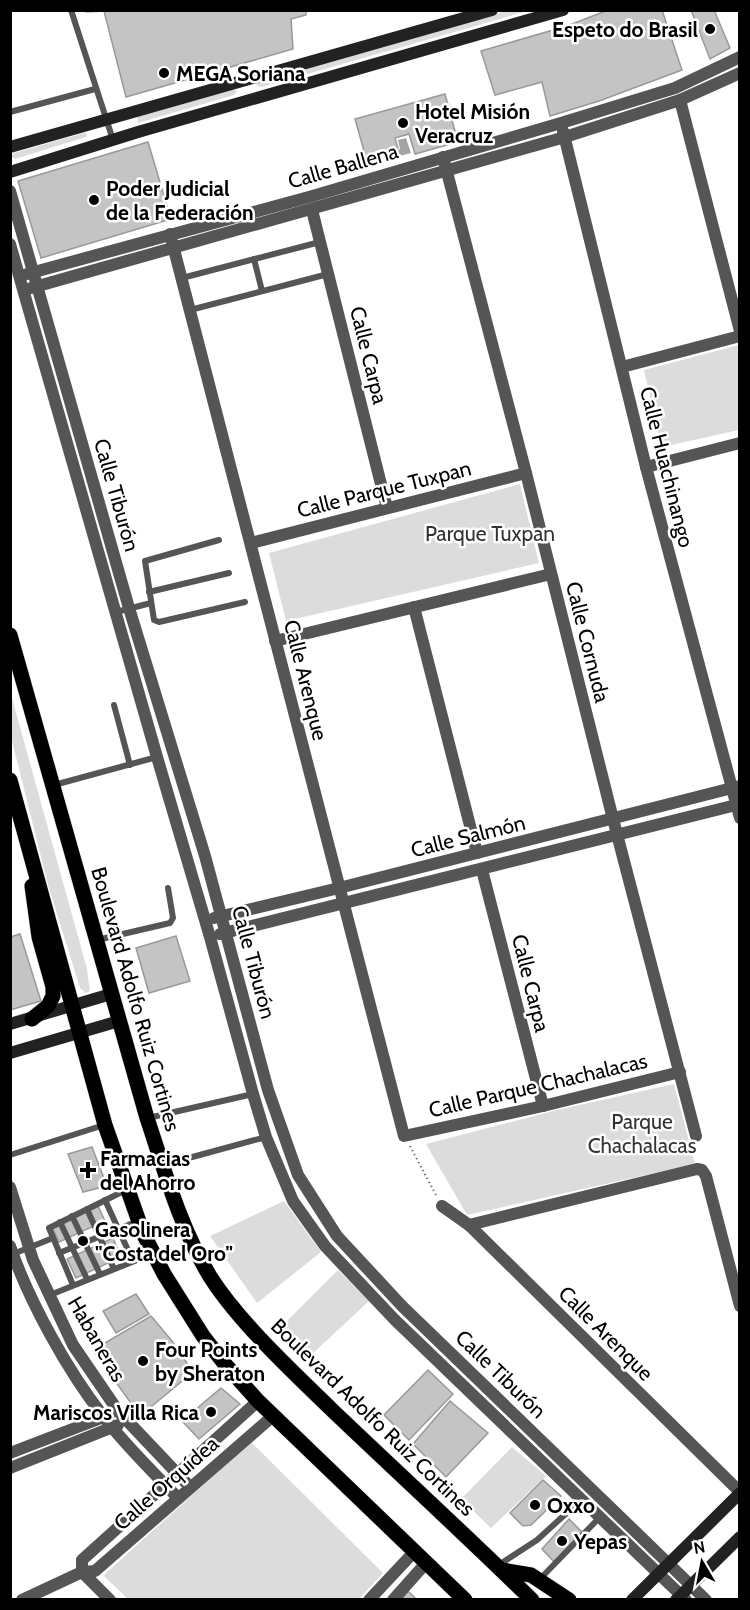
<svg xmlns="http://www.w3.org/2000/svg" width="750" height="1610" viewBox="0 0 750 1610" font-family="Cabin,sans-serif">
<rect width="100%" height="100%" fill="#fff"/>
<g fill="#dcdcdc">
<polygon points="507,11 527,11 262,87 256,85 260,81"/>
<polygon points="232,89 237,91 234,95 138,123 137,116"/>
<polygon points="84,133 87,134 86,137 15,159 11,156 14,153"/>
<polygon points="739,345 739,430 662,447 644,370"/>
<polygon points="520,484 539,563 286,621 269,553"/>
<polygon points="10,691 87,969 90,991 86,993 80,988 48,885 11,737"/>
<polygon points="674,1084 695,1164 467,1215 426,1144 557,1110"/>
<polygon points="284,1201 321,1252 257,1303 210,1236"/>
<polygon points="338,1270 369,1301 310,1356 281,1327"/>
<polygon points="251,1442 383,1573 358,1600 128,1599 104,1576 106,1573"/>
<polygon points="512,1447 546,1476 491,1528 461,1499"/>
</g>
<polygon fill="#a3a3a3" points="406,138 411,153 388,159 387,153 400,149 398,140"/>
<g fill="#c4c4c4" stroke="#999" stroke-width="1.5">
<polygon points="85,10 306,10 306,15 291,19 293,49 126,97 104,11 86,12"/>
<polygon points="608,10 662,10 682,70 599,101 550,116 542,82 495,95 481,51 567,26"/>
<polygon points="691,10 714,10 730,48 710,59"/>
<polygon points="445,94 458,142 415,154 409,134 395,138 398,148 366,158 355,119"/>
<polygon points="148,142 171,219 41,258 18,181"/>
<polygon points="20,934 41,1001 10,1010 10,937"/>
<polygon points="176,936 190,981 149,993 136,948"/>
<polygon points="92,1147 107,1186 83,1192 68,1154"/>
<polygon points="98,1206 105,1221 59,1242 52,1227"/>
<polygon points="113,1238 121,1257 76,1278 67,1259"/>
<polygon points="136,1294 149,1314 116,1333 103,1311"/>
<polygon points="151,1316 172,1341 193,1372 140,1416 93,1350"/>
<polygon points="428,1370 453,1394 409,1440 384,1415"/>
<polygon points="221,1388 240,1404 199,1439 182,1421"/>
<polygon points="450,1401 488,1433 446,1477 413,1444"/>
<polygon points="543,1480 561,1496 531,1525 523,1526 510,1513"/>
<polygon points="569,1519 582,1532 554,1562 542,1549"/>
<polygon points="408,1591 417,1600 401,1600"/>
</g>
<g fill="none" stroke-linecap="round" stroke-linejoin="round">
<defs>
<g id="primary">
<path d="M10 635 147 1118C165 1172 181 1230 211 1278 240 1323 292 1371 331 1409 398 1473 466 1535 532 1600"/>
<polyline points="10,780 105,1125 143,1233 164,1274 203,1336 224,1363 258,1401 465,1600"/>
<polyline points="32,1019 48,1006 53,996 53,987 39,937 32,886"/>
<polyline points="502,1570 531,1575 569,1600"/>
</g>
</defs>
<use href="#primary" stroke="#dbdbdb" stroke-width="16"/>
<polyline stroke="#777" stroke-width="2" stroke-dasharray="1.5 3" stroke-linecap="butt" points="410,1146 437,1197"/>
<g stroke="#555" stroke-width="6">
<polyline points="71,10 113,140"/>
<polyline points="10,112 95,89"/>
<polyline points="254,259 262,291"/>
<polyline points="182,278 320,242"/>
<polyline points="190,310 328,274"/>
<polyline points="219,540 145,561 154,620 159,622 245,602"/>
<polyline points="149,592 229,573"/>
<polyline points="116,612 151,603"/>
<polyline points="114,705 130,765"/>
<polyline points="54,785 157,757"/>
<polyline points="97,940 170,923 173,918 168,888"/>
<polyline points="148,1118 253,1094"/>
<polyline points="10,1155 104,1125"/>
<polyline points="163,1165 266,1137"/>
<polyline points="105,1200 133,1261"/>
<polyline points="87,1209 114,1269"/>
<polyline points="72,1216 100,1274"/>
<polyline points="60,1222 87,1279"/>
<polyline points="59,1253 138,1221"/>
<polyline points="13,1254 53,1238"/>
<polyline points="73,1285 49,1228 126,1190"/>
<polyline points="50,1295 152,1254"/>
<polyline points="497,1566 537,1540 582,1499"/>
<polyline points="540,1579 600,1517"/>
</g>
<g stroke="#555" stroke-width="12">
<polyline points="680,100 740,331"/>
<polyline points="563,131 646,467 740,818"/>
<polyline points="443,157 526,473 613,819 696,1136"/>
<polyline points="10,191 129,608 205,856 268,1090 298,1175 337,1236 402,1306 706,1600"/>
<polyline points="312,210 387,508"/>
<polyline points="170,234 404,1136 543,1106 680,1072"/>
<polyline points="10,244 157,757 210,937 253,1094 266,1137 293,1201 325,1246 395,1320 686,1600"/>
<polyline points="27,274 309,197 561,123 675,88 740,57"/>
<polyline points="31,288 565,137 680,100 740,73"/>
<polyline points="622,367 740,336"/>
<polyline points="646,467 740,443"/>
<polyline points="251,543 526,473"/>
<polyline points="414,607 477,853"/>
<polyline points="275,641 551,574"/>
<polyline points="482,870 543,1106"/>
<polyline points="214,918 339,888 740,786"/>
<polyline points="220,934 740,804"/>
<polyline points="10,1187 33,1260 73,1345 118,1411 190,1487"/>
<polyline points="442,1206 469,1225 740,1492"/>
<polyline points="469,1225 697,1169 702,1170 706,1176 740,1306"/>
<path d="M10 1246C29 1301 67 1370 103 1416 125 1445 153 1472 178 1498"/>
<polyline points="10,1453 109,1415"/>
<polyline points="10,1468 118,1425"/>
<polyline points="82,1572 82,1560 258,1401"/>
<polyline points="82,1572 110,1600"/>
<polyline points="22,1600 82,1572 95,1571 273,1416"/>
<polyline points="369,1600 414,1552"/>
<polyline points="393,1600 426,1563"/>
</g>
<g stroke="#222" stroke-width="12">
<polyline points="10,147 492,10"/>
<polyline points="10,172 138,132 563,10"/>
<polyline points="10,1024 111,994"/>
<polyline points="10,1053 119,1021"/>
<polyline points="632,1600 740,1493"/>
<polyline points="676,1600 740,1537"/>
</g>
<use href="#primary" stroke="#000" stroke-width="15"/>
</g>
<g fill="#000" stroke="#fff" stroke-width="2">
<circle cx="710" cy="29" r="6"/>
<circle cx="164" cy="73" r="6"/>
<circle cx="403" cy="123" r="6"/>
<circle cx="94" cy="200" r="6"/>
<path d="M85 1161h6v6h6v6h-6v6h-6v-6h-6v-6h6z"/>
<circle cx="83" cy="1241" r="6"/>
<circle cx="143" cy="1361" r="6"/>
<circle cx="211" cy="1412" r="6"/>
<circle cx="535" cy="1505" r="6"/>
<circle cx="562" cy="1541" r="6"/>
</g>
<g text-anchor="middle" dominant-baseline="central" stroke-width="5" stroke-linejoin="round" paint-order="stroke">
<g font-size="21" font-weight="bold" fill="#000" stroke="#fff" text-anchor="start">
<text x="698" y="29" text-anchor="end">Espeto do Brasil</text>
<text x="176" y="73">MEGA Soriana</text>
<text x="415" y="111">Hotel Misión<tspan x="415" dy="24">Veracruz</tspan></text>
<text x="106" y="188">Poder Judicial<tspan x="106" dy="24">de la Federación</tspan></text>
<text x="100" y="1158">Farmacias<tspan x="100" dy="24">del Ahorro</tspan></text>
<text x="95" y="1229">Gasolinera<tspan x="95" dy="24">"Costa del Oro"</tspan></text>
<text x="155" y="1349">Four Points<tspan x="155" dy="24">by Sheraton</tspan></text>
<text x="199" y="1412" text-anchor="end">Mariscos Villa Rica</text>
<text x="547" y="1505">Oxxo</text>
<text x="574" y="1541">Yepas</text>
</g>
<g font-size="21" fill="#000" stroke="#fff">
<text transform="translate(343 166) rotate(-16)">Calle Ballena</text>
<text transform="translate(369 355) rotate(76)">Calle Carpa</text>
<text transform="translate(667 467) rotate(76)">Calle Huachinango</text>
<text transform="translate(384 489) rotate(-14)">Calle Parque Tuxpan</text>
<text transform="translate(117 495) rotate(74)">Calle Tiburón</text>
<text transform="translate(588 642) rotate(76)">Calle Cornuda</text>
<text transform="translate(306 680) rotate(76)">Calle Arenque</text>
<text transform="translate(468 836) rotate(-14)">Calle Salmón</text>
<text transform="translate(254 962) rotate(75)">Calle Tiburón</text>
<text transform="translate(531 983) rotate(76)">Calle Carpa</text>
<text transform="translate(136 999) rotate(74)">Boulevard Adolfo Ruiz Cortines</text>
<text transform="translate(538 1085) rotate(-13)">Calle Parque Chachalacas</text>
<text transform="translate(606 1333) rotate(45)">Calle Arenque</text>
<text transform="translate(97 1339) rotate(60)">Habaneras</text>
<text transform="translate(501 1374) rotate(44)">Calle Tiburón</text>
<text transform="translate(373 1417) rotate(44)">Boulevard Adolfo Ruiz Cortines</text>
<text transform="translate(166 1483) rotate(-41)">Calle Orquídea</text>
</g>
<g font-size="21" fill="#333" stroke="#fff">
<text x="490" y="533">Parque Tuxpan</text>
<text x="642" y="1121">Parque<tspan x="642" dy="24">Chachalacas</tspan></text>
</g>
</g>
<rect width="750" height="1610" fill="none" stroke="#000000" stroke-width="24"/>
<g transform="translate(702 1562) rotate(350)" stroke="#ffffff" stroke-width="4.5" paint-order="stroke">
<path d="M0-4.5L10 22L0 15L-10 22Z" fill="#000000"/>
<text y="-9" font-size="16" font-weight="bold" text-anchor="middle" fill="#000000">N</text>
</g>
</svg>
